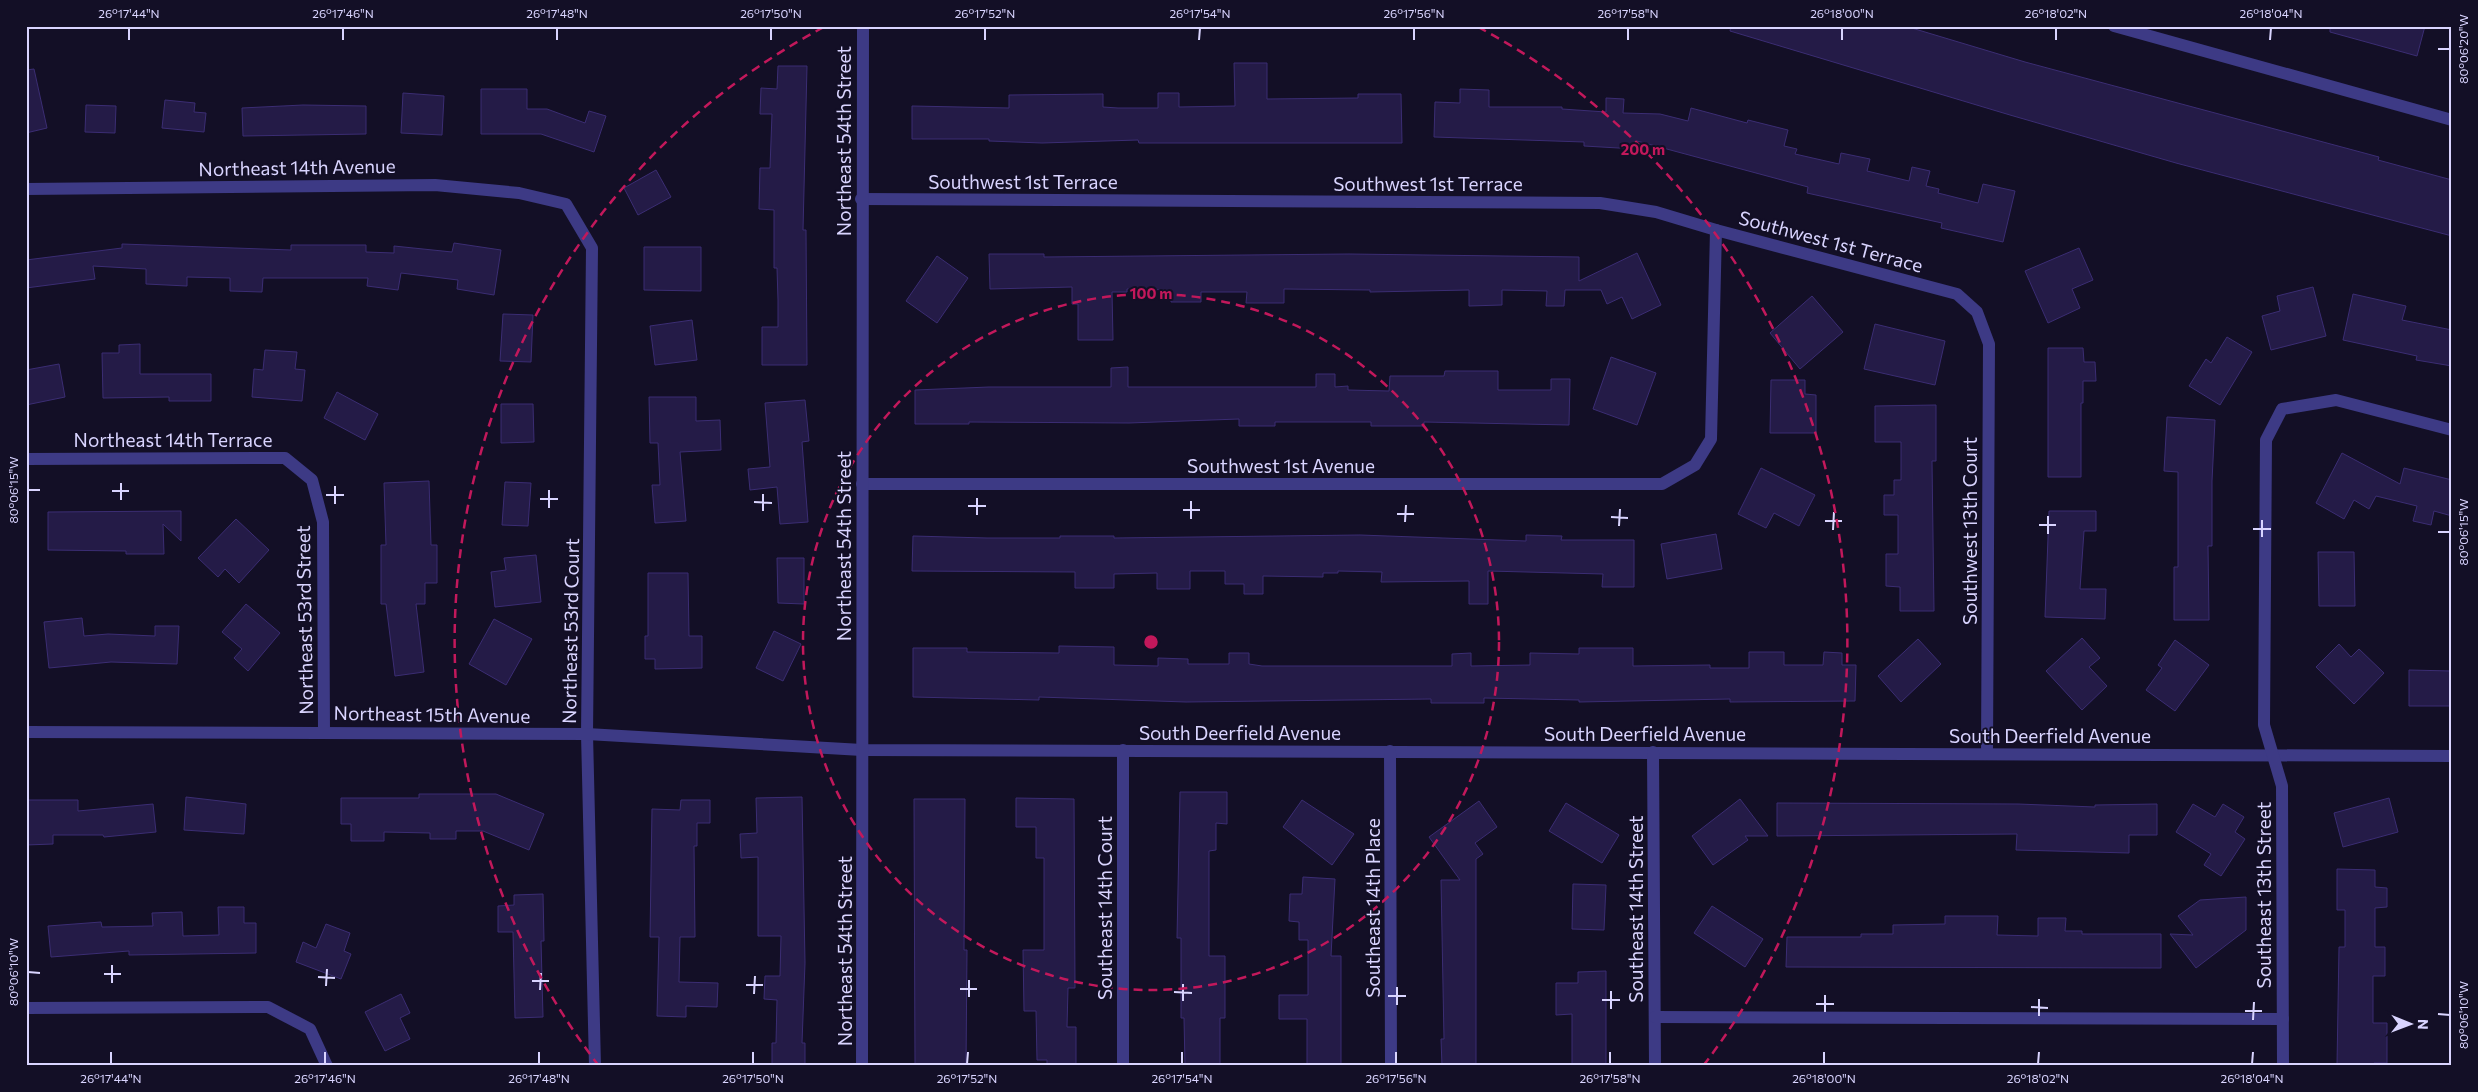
<svg xmlns="http://www.w3.org/2000/svg" width="2478" height="1092" viewBox="0 0 2478 1092" font-family="Commissioner,sans-serif">
<rect width="100%" height="100%" fill="#130f26"/>
<g fill="#241b47" stroke="#3b2d73">
<polygon points="1731,26 1905,26 2025,62 2379,157 2378,160 2452,180 2452,236 2176,163 2010,115 1730,31"/>
<polygon points="2330,26 2425,26 2417,56 2330,32"/>
<polygon points="1234,63 1267,63 1267,99 1358,98 1358,94 1401,94 1402,143 1139,143 1138,140 1042,143 989,141 989,139 912,139 912,106 1009,108 1009,95 1103,94 1103,107 1118,108 1158,108 1158,93 1179,93 1179,107 1235,106"/>
<polygon points="778,66 807,66 803,230 806,230 807,365 762,365 762,327 778,327 778,300 777,268 774,268 774,210 759,209 760,168 770,168 772,114 760,114 761,88 777,89"/>
<polygon points="34,69 47,128 26,133 26,70"/>
<polygon points="481,89 527,89 527,109 547,109 585,123 589,111 606,116 594,152 541,134 481,134"/>
<polygon points="1460,89 1489,90 1489,107 1562,107 1562,109 1606,112 1606,98 1624,99 1623,113 1660,114 1688,121 1691,108 1747,123 1748,120 1788,130 1784,146 1797,149 1795,154 1839,164 1841,153 1870,159 1867,171 1909,181 1912,167 1930,171 1926,186 1939,189 1938,193 1978,203 1983,184 2015,191 2003,242 1941,228 1942,223 1807,193 1808,187 1637,141 1636,149 1584,146 1584,142 1434,137 1435,102 1460,103"/>
<polygon points="403,93 444,96 442,135 401,133"/>
<polygon points="165,100 195,103 194,112 206,113 204,132 162,128"/>
<polygon points="86,105 116,106 115,133 85,132"/>
<polygon points="303,105 366,106 366,134 243,136 242,108"/>
<polygon points="656,170 671,197 638,215 624,188"/>
<polygon points="454,243 501,250 494,295 457,289 458,280 401,273 398,290 367,286 368,278 263,278 262,292 230,291 230,278 187,277 187,286 146,284 146,269 93,266 95,279 26,288 26,260 122,248 122,244 291,250 291,245 366,245 366,252 394,253 394,246 452,252"/>
<polygon points="644,247 701,247 701,291 644,290"/>
<polygon points="2079,248 2093,280 2072,289 2080,308 2048,323 2025,271"/>
<polygon points="1637,253 1661,305 1632,319 1622,297 1607,304 1601,290 1565,290 1564,306 1546,306 1547,291 1502,290 1502,305 1469,306 1469,290 1370,292 1370,290 1284,289 1284,303 1246,303 1247,292 1201,292 1201,302 1171,302 1171,290 1127,289 1127,292 1112,292 1113,340 1078,340 1078,304 1072,304 1072,287 990,289 989,254 1044,254 1044,257 1349,254 1579,257 1579,281"/>
<polygon points="937,256 968,278 937,323 906,301"/>
<polygon points="2313,287 2326,336 2271,350 2262,316 2280,311 2277,296"/>
<polygon points="2353,294 2406,306 2402,320 2452,330 2452,366 2416,360 2417,356 2343,340"/>
<polygon points="1812,296 1843,332 1800,369 1770,333"/>
<polygon points="503,314 533,315 531,362 500,361"/>
<polygon points="692,320 697,360 655,365 650,326"/>
<polygon points="1875,324 1945,341 1935,385 1864,369"/>
<polygon points="2227,337 2252,352 2220,405 2189,386 2206,359 2211,363"/>
<polygon points="140,344 140,374 211,374 211,401 169,401 169,397 103,398 102,353 119,353 119,345"/>
<polygon points="2048,348 2083,348 2084,362 2095,362 2096,381 2083,381 2083,403 2081,403 2081,477 2048,477"/>
<polygon points="265,350 297,352 295,369 305,370 302,401 252,397 254,369 263,370"/>
<polygon points="1611,357 1656,373 1637,425 1593,409"/>
<polygon points="59,364 65,397 26,405 26,370"/>
<polygon points="1128,367 1128,387 1316,387 1316,374 1335,374 1335,387 1348,386 1348,390 1389,391 1390,376 1444,376 1445,371 1498,371 1498,390 1551,390 1551,379 1570,379 1569,425 1424,422 1424,426 1371,426 1371,422 1275,422 1275,426 1239,426 1239,419 1129,423 969,422 969,424 915,424 915,390 989,387 1111,387 1111,368"/>
<polygon points="1771,380 1805,380 1805,394 1816,395 1816,433 1770,433"/>
<polygon points="337,392 378,414 365,440 324,418"/>
<polygon points="649,397 696,397 696,421 720,420 721,450 680,452 686,521 655,523 652,485 660,485 658,443 650,443"/>
<polygon points="805,400 809,441 802,442 808,522 780,524 777,487 750,490 748,469 770,467 765,403"/>
<polygon points="501,404 533,404 534,442 501,443"/>
<polygon points="1936,405 1936,461 1932,461 1934,611 1900,611 1900,587 1886,586 1886,554 1898,554 1898,515 1884,515 1884,495 1894,495 1894,480 1901,480 1901,442 1875,442 1875,406"/>
<polygon points="2167,417 2215,420 2212,481 2212,546 2208,546 2209,620 2174,620 2174,567 2178,567 2178,472 2164,471"/>
<polygon points="2342,453 2400,484 2404,468 2452,480 2452,516 2434,511 2431,525 2413,521 2417,506 2376,496 2369,509 2354,500 2344,519 2316,503"/>
<polygon points="1761,468 1815,495 1799,526 1774,513 1766,528 1738,514"/>
<polygon points="429,481 431,545 437,545 437,583 425,583 425,604 416,604 424,672 395,676 386,604 381,604 381,545 386,545 384,483"/>
<polygon points="505,482 531,483 528,526 502,525"/>
<polygon points="181,511 181,541 163,524 164,554 126,554 126,551 48,550 48,512"/>
<polygon points="2049,511 2096,511 2096,531 2084,531 2080,589 2106,589 2105,619 2045,617"/>
<polygon points="236,519 269,550 239,583 225,569 218,577 198,558"/>
<polygon points="1716,534 1722,569 1667,579 1661,544"/>
<polygon points="1360,535 1526,541 1526,535 1562,536 1561,540 1634,540 1634,587 1602,587 1603,574 1488,571 1488,604 1469,604 1469,581 1381,582 1382,572 1338,571 1338,573 1323,573 1323,577 1263,576 1263,594 1244,594 1244,584 1225,584 1225,571 1190,571 1190,589 1157,589 1157,573 1114,574 1114,588 1075,588 1075,572 912,571 913,536 987,538 1060,538 1060,536 1114,536 1114,538"/>
<polygon points="2318,552 2354,552 2355,606 2319,606"/>
<polygon points="536,555 541,602 495,607 491,572 506,570 504,558"/>
<polygon points="777,558 804,558 804,604 778,603"/>
<polygon points="648,573 688,573 689,636 702,636 702,668 655,669 655,659 645,659 645,636 648,636"/>
<polygon points="246,604 280,633 248,671 234,658 242,649 222,632"/>
<polygon points="82,618 84,636 108,634 155,636 155,626 179,626 177,664 111,662 49,668 44,622"/>
<polygon points="494,619 532,639 506,685 469,664"/>
<polygon points="774,631 801,644 783,681 756,668"/>
<polygon points="2082,638 2100,658 2089,667 2107,686 2082,710 2046,671"/>
<polygon points="1918,639 1941,664 1901,702 1878,676"/>
<polygon points="2175,640 2209,665 2175,711 2146,690 2162,668 2158,665"/>
<polygon points="2339,644 2351,657 2359,649 2384,673 2354,704 2316,667"/>
<polygon points="1059,646 1114,647 1114,665 1158,666 1158,658 1188,659 1188,664 1229,664 1229,653 1249,653 1249,664 1262,666 1452,666 1452,654 1471,653 1471,666 1530,665 1530,653 1579,654 1579,648 1633,648 1633,666 1710,665 1710,668 1749,668 1749,652 1784,652 1784,665 1823,665 1824,652 1842,653 1842,665 1856,665 1855,701 1730,702 1730,699 1579,702 1579,700 1484,698 1484,703 1431,703 1431,699 1186,702 1039,697 1039,700 913,697 913,648 967,648 967,652 1059,653"/>
<polygon points="2409,670 2452,671 2452,706 2409,706"/>
<polygon points="1180,792 1227,792 1227,824 1216,823 1216,850 1209,851 1209,956 1225,956 1225,1018 1220,1018 1220,1066 1185,1066 1184,1018 1181,1018 1181,938 1177,938"/>
<polygon points="419,794 496,794 544,814 529,850 483,831 456,831 456,839 430,839 430,833 384,832 384,841 351,841 351,824 341,824 341,798 419,798"/>
<polygon points="186,797 246,804 244,834 184,830"/>
<polygon points="802,797 805,963 802,1043 805,1043 805,1066 772,1066 772,1043 776,1043 777,1000 764,999 765,976 780,976 781,936 758,936 758,857 741,858 740,834 757,833 756,798"/>
<polygon points="1016,798 1074,799 1075,988 1068,988 1067,1027 1076,1027 1076,1066 1047,1066 1047,1060 1037,1060 1036,1011 1024,1011 1023,950 1044,950 1044,858 1036,858 1036,827 1016,827"/>
<polygon points="2389,798 2398,832 2343,847 2334,813"/>
<polygon points="914,799 965,799 964,950 967,950 966,1066 915,1066"/>
<polygon points="1740,799 1768,836 1745,836 1748,840 1713,865 1692,836"/>
<polygon points="26,800 78,800 78,811 153,804 156,832 104,837 103,835 53,835 53,844 26,845"/>
<polygon points="681,800 710,800 710,823 697,823 697,846 694,846 695,937 680,937 679,982 718,983 717,1007 686,1006 686,1017 657,1016 659,937 650,937 652,809 680,810"/>
<polygon points="1302,800 1354,834 1332,865 1283,827"/>
<polygon points="1479,801 1497,827 1475,843 1483,854 1476,859 1476,1066 1442,1066 1441,1039 1444,1039 1441,880 1460,880 1429,837"/>
<polygon points="1566,803 1619,835 1602,863 1549,831"/>
<polygon points="1777,803 2018,804 2095,807 2095,805 2157,804 2157,835 2129,835 2129,853 2016,850 2017,834 1777,836"/>
<polygon points="2193,804 2215,817 2223,804 2244,817 2235,832 2245,839 2221,876 2204,865 2211,854 2176,832"/>
<polygon points="2337,869 2375,870 2375,887 2387,888 2387,907 2375,908 2375,947 2385,947 2385,976 2373,976 2373,1023 2387,1023 2387,1063 2374,1063 2374,1066 2337,1066 2339,947 2345,947 2345,910 2337,910"/>
<polygon points="1303,877 1335,879 1331,956 1341,956 1341,1066 1307,1066 1307,1019 1279,1019 1279,995 1308,995 1308,940 1299,940 1299,922 1289,921 1290,894 1302,894"/>
<polygon points="1573,884 1606,885 1604,930 1572,929"/>
<polygon points="543,894 544,941 541,941 543,1017 515,1018 513,932 498,932 498,906 514,905 514,895"/>
<polygon points="2246,897 2246,930 2196,968 2170,934 2193,935 2178,916 2200,900"/>
<polygon points="1712,906 1763,939 1745,967 1694,933"/>
<polygon points="218,907 244,907 244,923 256,923 256,953 129,955 129,951 51,957 48,926 101,922 102,927 153,926 152,913 182,912 183,936 219,935"/>
<polygon points="1945,916 1998,916 1997,935 2038,936 2038,918 2066,918 2065,931 2082,931 2082,934 2161,934 2161,968 1786,967 1787,937 1861,937 1861,934 1893,934 1893,925 1945,924"/>
<polygon points="326,924 350,933 344,951 351,954 341,979 296,962 303,942 316,948"/>
<polygon points="1606,971 1606,1066 1572,1066 1572,1014 1556,1015 1556,983 1578,983 1578,972"/>
<polygon points="401,994 410,1013 400,1018 410,1039 385,1051 365,1012"/>
</g>
<g fill="none" stroke-linecap="round" stroke-linejoin="round">
<g stroke="#3d3a85" stroke-width="12">
<polyline points="2114,26 2452,120"/>
<polyline points="26,189 435,185 519,193 566,204 592,248 587,734 595,1066"/>
<polyline points="861,199 1600,203 1656,212 1716,230 1957,294 1977,312 1989,344 1987,753"/>
<polyline points="26,459 285,458 312,480 323,522 324,731"/>
<polyline points="862,484 1662,484 1695,465 1711,439 1716,230"/>
<polyline points="26,732 587,734 862,750 2452,756"/>
<polyline points="1123,750 1123,1066"/>
<polyline points="1390,751 1391,1066"/>
<polyline points="1653,752 1655,1066"/>
<polyline points="26,1008 268,1007 310,1029 327,1066"/>
<polyline points="1655,1017 2283,1019"/>
<polyline points="2283,1066 2282,786 2264,725 2266,440 2282,409 2336,400 2452,430"/>
</g>
<polyline stroke="#3d3a85" stroke-width="12" points="862,1066 863,26"/>
</g>
<path fill="none" stroke="#d9d4ff" stroke-width="2" d="M129 40V28M343 40V28M557 40V28M771 40V28M985 40V28M1199 40 1200 28M1414 40V28M1628 40V28M1842 40V28M2056 40V28M2270 40 2271 28M2438 49H2450M28 490H40M112 491H129M326 495H344M540 499H558M121 500V483M754 502 772 503M335 504V486M968 506H986M549 508V490M1183 510H1200M763 511V494M1397 514H1414M977 515V498M1611 517 1628 518M1191 519V501M1825 521H1842M1405 522 1406 505M2039 525H2056M1619 526 1620 509M2253 529H2271M1833 530 1834 512M2438 532H2450M2048 534V516M2262 537V520M28 972 40 973M104 974H121M318 977 335 978M532 981H549M112 983V965M746 985H763M326 986 327 969M960 989H977M540 990 541 973M1174 992 1192 993M754 994 755 976M1388 996H1406M969 997V980M1602 1000H1620M1183 1001V984M1816 1004H1834M1397 1005V987M2031 1007 2048 1008M1611 1009V991M2245 1011H2262M1825 1012V995M2438 1014 2450 1015M2039 1016V999M2253 1020 2254 1002M111 1064V1052M325 1064V1052M539 1064V1052M753 1064V1052M967 1064 968 1052M1182 1064V1052M1396 1064V1052M1610 1064V1052M1824 1064V1052M2038 1064 2039 1052M2252 1064 2253 1052"/>
<g fill="none" stroke="#c2185b" stroke-width="2.5" stroke-dasharray="9 6">
<circle cx="1151" cy="642" r="348"/>
<path d="M599 1066A696 696 0 0 1 824 27M1478 27A696 696 0 0 1 1703 1066"/>
</g>
<g text-anchor="middle" dominant-baseline="central" stroke-width="4" stroke-linejoin="round" paint-order="stroke">
<g font-size="19" fill="#d9d4ff" stroke="#130f26">
<text transform="translate(843 141) rotate(-90)">Northeast 54th Street</text>
<text transform="translate(297 167) rotate(-1)">Northeast 14th Avenue</text>
<text x="1023" y="181">Southwest 1st Terrace</text>
<text x="1428" y="183">Southwest 1st Terrace</text>
<text transform="translate(1831 241) rotate(15)">Southwest 1st Terrace</text>
<text x="173" y="439">Northeast 14th Terrace</text>
<text x="1281" y="465">Southwest 1st Avenue</text>
<text transform="translate(1969 531) rotate(-90)">Southwest 13th Court</text>
<text transform="translate(843 546) rotate(-90)">Northeast 54th Street</text>
<text transform="translate(304 620) rotate(-91)">Northeast 53rd Street</text>
<text transform="translate(570 631) rotate(-89)">Northeast 53rd Court</text>
<text transform="translate(432 714) rotate(1)">Northeast 15th Avenue</text>
<text x="1240" y="732">South Deerfield Avenue</text>
<text x="1645" y="733">South Deerfield Avenue</text>
<text x="2050" y="735">South Deerfield Avenue</text>
<text transform="translate(2263 895) rotate(-90)">Southeast 13th Street</text>
<text transform="translate(1104 908) rotate(-90)">Southeast 14th Court</text>
<text transform="translate(1372 908) rotate(-90)">Southeast 14th Place</text>
<text transform="translate(1635 909) rotate(-90)">Southeast 14th Street</text>
<text transform="translate(844 951) rotate(-90)">Northeast 54th Street</text>
</g>
</g>
<circle cx="1151" cy="642" r="8" fill="#c2185b" stroke="#130f26" stroke-width="2.5"/>
<g font-size="15" text-anchor="middle" font-weight="bold" fill="#c2185b" stroke="#130f26" stroke-width="4" stroke-linejoin="round" paint-order="stroke">
<text x="1643" y="155">200 m</text>
<text x="1151" y="299">100 m</text>
</g>
<rect width="2478" height="1092" fill="none" stroke="#130f26" stroke-width="55"/>
<g transform="translate(2410 1024) rotate(91)" stroke="#130f26" stroke-width="4" paint-order="stroke">
<path d="M0-4L9 19L0 12L-9 19Z" fill="#d9d4ff"/>
<text y="-8" font-size="14" font-weight="bold" text-anchor="middle" fill="#d9d4ff">N</text>
</g>
<rect x="28" y="28" width="2422" height="1036" fill="none" stroke="#d9d4ff" stroke-width="2"/>
<g font-size="12" text-anchor="middle" fill="#d9d4ff">
<text x="129" y="18">26°17'44"N</text>
<text x="343" y="18">26°17'46"N</text>
<text x="557" y="18">26°17'48"N</text>
<text x="771" y="18">26°17'50"N</text>
<text x="985" y="18">26°17'52"N</text>
<text x="1200" y="18">26°17'54"N</text>
<text x="1414" y="18">26°17'56"N</text>
<text x="1628" y="18">26°17'58"N</text>
<text x="1842" y="18">26°18'00"N</text>
<text x="2056" y="18">26°18'02"N</text>
<text x="2271" y="18">26°18'04"N</text>
<text transform="translate(2464 49) rotate(-90)" y="4">80°06'20"W</text>
<text transform="translate(14 490) rotate(-90)" y="4">80°06'15"W</text>
<text transform="translate(2464 532) rotate(-90)" y="4">80°06'15"W</text>
<text transform="translate(14 972) rotate(-90)" y="4">80°06'10"W</text>
<text transform="translate(2464 1015) rotate(-90)" y="4">80°06'10"W</text>
<text x="111" y="1083">26°17'44"N</text>
<text x="325" y="1083">26°17'46"N</text>
<text x="539" y="1083">26°17'48"N</text>
<text x="753" y="1083">26°17'50"N</text>
<text x="967" y="1083">26°17'52"N</text>
<text x="1182" y="1083">26°17'54"N</text>
<text x="1396" y="1083">26°17'56"N</text>
<text x="1610" y="1083">26°17'58"N</text>
<text x="1824" y="1083">26°18'00"N</text>
<text x="2038" y="1083">26°18'02"N</text>
<text x="2252" y="1083">26°18'04"N</text>
</g>
</svg>
